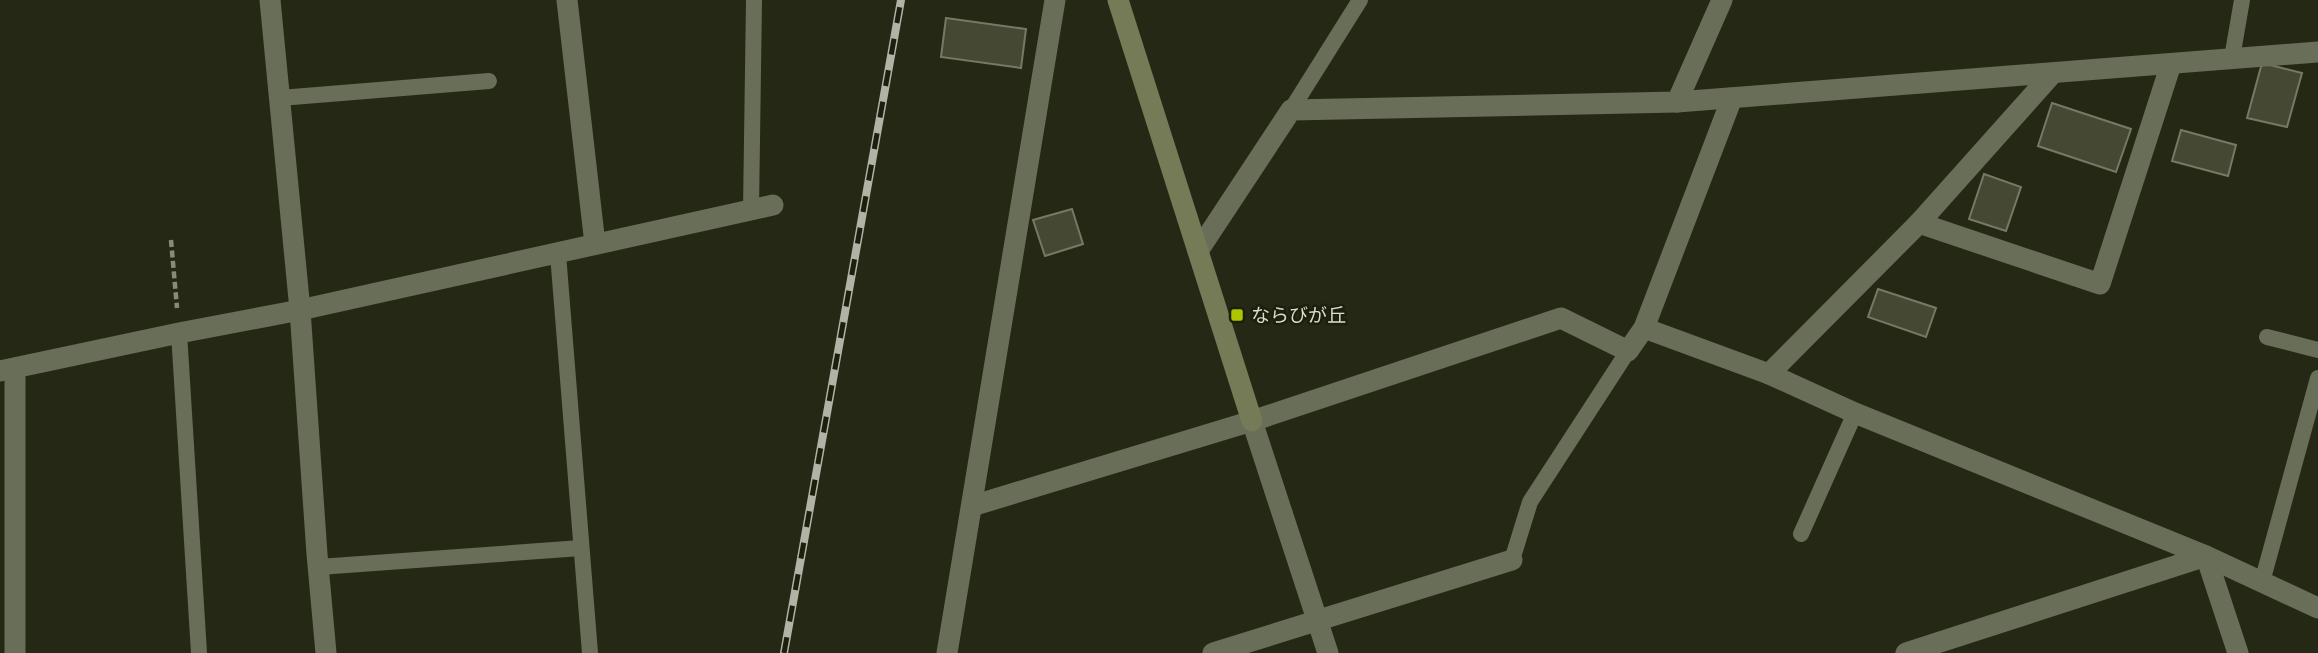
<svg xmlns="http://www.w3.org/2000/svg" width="2318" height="653" viewBox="0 0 2318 653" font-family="'DejaVu Sans','Noto Sans JP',sans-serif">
<rect width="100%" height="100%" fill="#252815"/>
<g fill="#454934" stroke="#757a64" stroke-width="2">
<polygon points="946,18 1026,29 1021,68 941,57"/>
<polygon points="2262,63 2302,73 2287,127 2247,118"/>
<polygon points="2052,103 2131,129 2116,172 2038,146"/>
<polygon points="2181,130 2236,145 2228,176 2172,161"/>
<polygon points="1984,174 2021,187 2006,231 1969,219"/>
<polygon points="1072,209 1083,244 1045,256 1033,220"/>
<polygon points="1878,289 1936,308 1926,337 1868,317"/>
</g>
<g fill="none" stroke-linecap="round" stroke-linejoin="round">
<polyline stroke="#888a7b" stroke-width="4.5" stroke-dasharray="7 3.5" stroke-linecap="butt" points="171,240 177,308"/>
<g stroke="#696e58" stroke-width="16">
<polyline points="2232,58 2242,0"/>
<polyline points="280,98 489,81"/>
<polyline points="1291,110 1360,0"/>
<polyline points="751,210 754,0"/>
<polyline points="558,254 590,653"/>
<polyline points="179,333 199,653"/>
<polyline points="2267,337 2318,350"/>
<polyline points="1801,534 1855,413"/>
<polyline points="1512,560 1530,502 1628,351"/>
<polyline points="319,567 581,548"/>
<polyline points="2262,582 2318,378"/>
</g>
<g stroke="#696e58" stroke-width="21">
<polyline points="270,0 300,310 317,554 326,653"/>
<polyline points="567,0 595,244"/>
<polyline points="1677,102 1722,0"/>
<polyline points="1919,223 2100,284 2171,64"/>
<polyline points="1198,251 1291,110 1677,102 2318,52"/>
<polyline points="1644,328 1769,374 1855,413 2206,556 2318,608"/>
<polyline points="15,368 15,653"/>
<polyline points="0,371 179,333 300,310 773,205"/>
<polyline points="1769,374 1919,223 2052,74"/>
<polyline points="1252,421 1328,653"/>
<polyline points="972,506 1252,421 1561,318 1628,351 1644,328 1732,98"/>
<polyline points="947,653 1055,0"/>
<polyline points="1213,653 1512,560"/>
<polyline points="1906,653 2206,556 2238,653"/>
</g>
<polyline stroke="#747b56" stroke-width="21" points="1118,0 1252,421"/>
<defs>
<polyline id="rail" points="784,653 901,0"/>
</defs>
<use href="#rail" stroke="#b0b3a5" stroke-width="8"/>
<use href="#rail" stroke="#1b1f0c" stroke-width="5" stroke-dasharray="16" stroke-linecap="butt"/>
</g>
<rect fill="#b0c502" stroke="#1b1f0c" stroke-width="2.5" x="1230" y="308" width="14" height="14" rx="3.5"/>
<g text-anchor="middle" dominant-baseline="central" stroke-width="5" stroke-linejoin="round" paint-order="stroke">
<g font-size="19" fill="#dadcd0" stroke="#1b1f0c" text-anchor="start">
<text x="1251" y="315">ならびが丘</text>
</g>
</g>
</svg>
